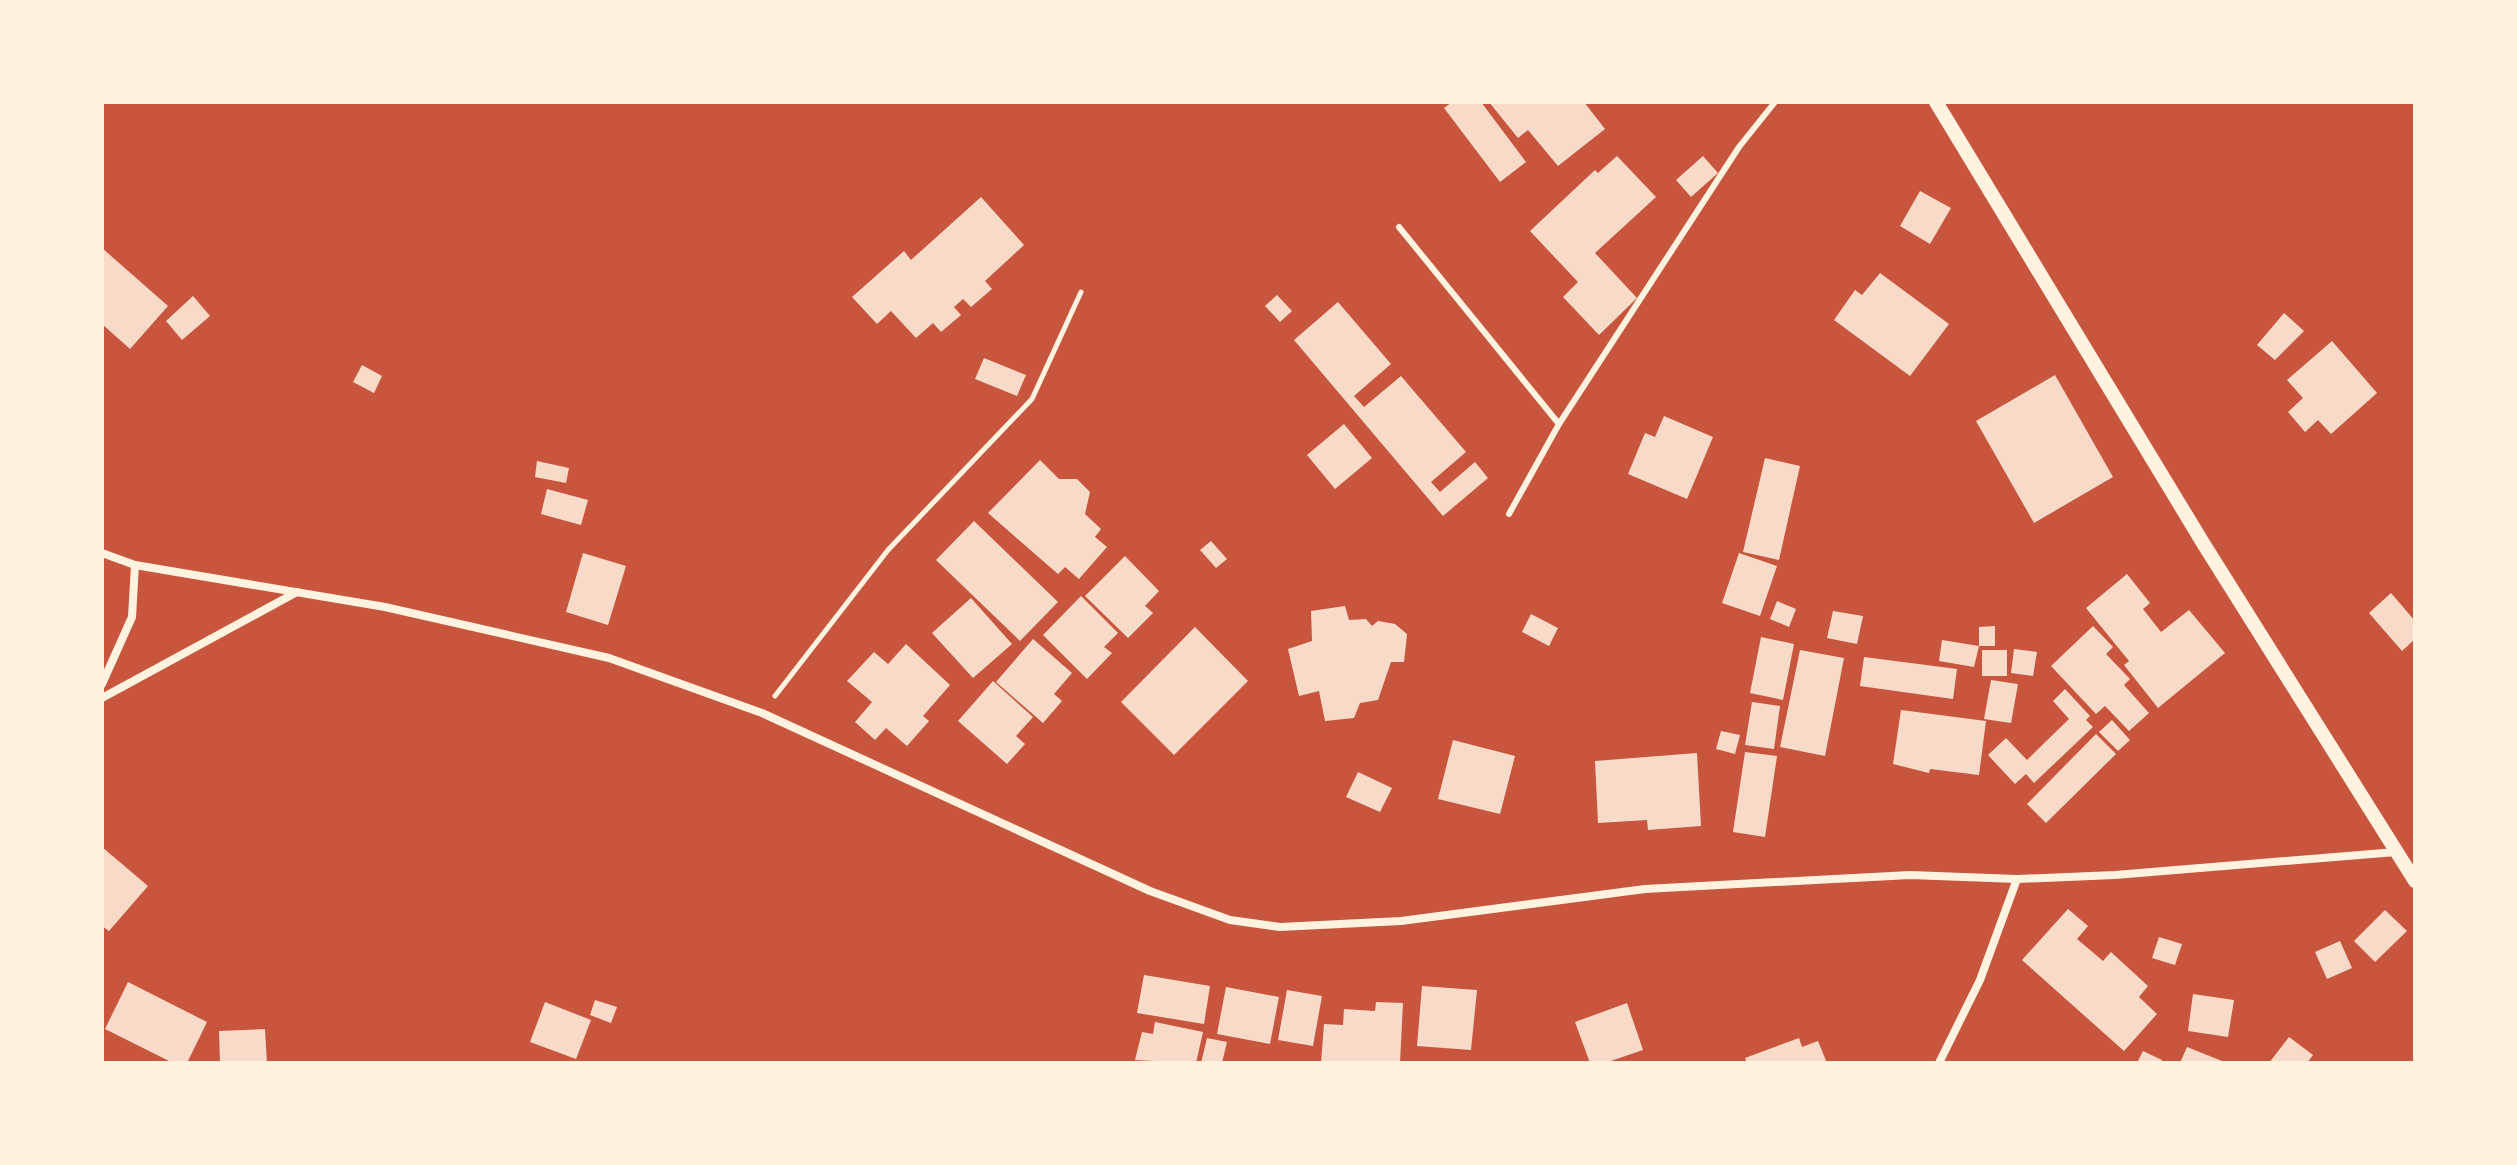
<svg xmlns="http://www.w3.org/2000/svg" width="2517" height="1165" viewBox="0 0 2517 1165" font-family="'Alegreya Sans',sans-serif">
<rect width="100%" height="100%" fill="#c8553d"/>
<g fill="#f7dbc8">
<polygon points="1452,102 1481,102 1526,162 1500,182 1444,108"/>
<polygon points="1489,102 1584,102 1605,129 1558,166 1528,130 1518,138"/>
<polygon points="1617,156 1656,197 1595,253 1637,298 1599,335 1563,297 1578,282 1530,231 1595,170 1598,173"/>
<polygon points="1703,156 1718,173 1691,197 1676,180"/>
<polygon points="1920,191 1951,208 1930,244 1900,226"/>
<polygon points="981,197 1024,245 985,281 992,289 971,307 963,299 954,307 961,315 941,332 933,323 916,338 891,311 877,324 852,297 904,251 911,260"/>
<polygon points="102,248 168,306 130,349 102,324"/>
<polygon points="1880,273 1949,324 1910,376 1834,320 1855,290 1862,295"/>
<polygon points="1277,295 1292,311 1280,322 1265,306"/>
<polygon points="193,296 210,316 182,340 166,321"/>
<polygon points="1338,302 1391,364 1354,396 1364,407 1401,376 1466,452 1431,482 1440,492 1475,462 1488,478 1443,516 1294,340"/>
<polygon points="2284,313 2304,331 2275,360 2257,345"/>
<polygon points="2332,341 2377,393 2331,434 2318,420 2305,432 2288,412 2303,398 2287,380"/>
<polygon points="984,358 1026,375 1017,396 975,379"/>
<polygon points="362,365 382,376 374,393 353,382"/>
<polygon points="2055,375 2113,477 2034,523 1976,421"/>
<polygon points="1664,416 1713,437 1687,499 1628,474 1645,433 1655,437"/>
<polygon points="1344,424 1372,458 1335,489 1307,455"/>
<polygon points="1765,458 1800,466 1779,560 1743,552"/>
<polygon points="1040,460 1059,479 1077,479 1090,492 1085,514 1101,529 1095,537 1107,547 1079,579 1065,567 1058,574 988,513"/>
<polygon points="537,461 569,468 566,483 535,477"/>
<polygon points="547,489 588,500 581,525 541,514"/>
<polygon points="974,521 1058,602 1020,641 936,560"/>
<polygon points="1211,541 1227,559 1216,568 1200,550"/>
<polygon points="583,553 626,566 608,625 566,612"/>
<polygon points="1739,553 1777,566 1760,616 1722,603"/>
<polygon points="1125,556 1159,591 1145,606 1153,613 1128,638 1085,596"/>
<polygon points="2127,574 2150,603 2143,609 2161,632 2189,610 2225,653 2158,708 2124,665 2129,661 2086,608"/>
<polygon points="2391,593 2415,621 2415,639 2402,651 2369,613"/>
<polygon points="1081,596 1118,633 1104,647 1112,653 1087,679 1043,635"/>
<polygon points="971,598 1012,644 973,678 932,633"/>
<polygon points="1777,601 1796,609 1789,627 1770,619"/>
<polygon points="1345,606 1349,620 1366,619 1372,626 1378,621 1395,624 1407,634 1404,662 1391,662 1378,700 1360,703 1354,718 1325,721 1319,691 1299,696 1288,649 1312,641 1311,611"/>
<polygon points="1833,611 1863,616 1857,644 1827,638"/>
<polygon points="1531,614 1558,628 1549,646 1522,632"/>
<polygon points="1995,626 1995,646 1979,646 1979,627"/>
<polygon points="2093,626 2113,647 2106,654 2130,679 2124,685 2149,713 2129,731 2105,706 2096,714 2051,666"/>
<polygon points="1195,627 1248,681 1174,755 1121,702"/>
<polygon points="1761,637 1794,644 1783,700 1750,693"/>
<polygon points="1033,639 1072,673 1054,694 1062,701 1043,723 996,682"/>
<polygon points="1942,640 1979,646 1974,667 1939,661"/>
<polygon points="906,644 950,685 923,716 929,721 907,746 886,728 875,740 855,722 872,702 847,681 874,652 888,664"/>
<polygon points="2014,649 2037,652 2033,676 2011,673"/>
<polygon points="1800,650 1844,658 1825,756 1780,747"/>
<rect x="1982" y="650" width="25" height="26"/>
<polygon points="1864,657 1957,669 1953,699 1860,686"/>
<polygon points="1991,680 2018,684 2011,723 1984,719"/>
<polygon points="993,681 1033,717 1016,736 1025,744 1007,764 958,721"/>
<polygon points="2065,689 2090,716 2086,720 2093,727 2034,783 2026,774 2015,784 1988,755 2006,738 2027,760 2069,719 2053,701"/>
<polygon points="1752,702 1780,706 1774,749 1745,745"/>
<polygon points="1901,710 1986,721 1979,775 1930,769 1929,773 1893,764"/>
<polygon points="2112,720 2130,740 2118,751 2099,732"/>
<polygon points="1721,731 1740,735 1735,754 1716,749"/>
<polygon points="2096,734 2116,754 2046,823 2027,804"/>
<polygon points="1453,740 1515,756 1500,814 1438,799"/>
<polygon points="1745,752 1777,756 1765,837 1733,832"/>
<polygon points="1697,753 1701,826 1648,830 1647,820 1598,823 1595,761"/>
<polygon points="1358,772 1392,788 1380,812 1346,797"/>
<polygon points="102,847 148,886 109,931 102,926"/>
<polygon points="2068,909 2088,926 2077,939 2103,961 2111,952 2148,986 2139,997 2157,1014 2124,1051 2022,960"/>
<polygon points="2385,910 2407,931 2375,962 2354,941"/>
<polygon points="2159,937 2182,944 2175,965 2152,958"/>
<polygon points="2340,941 2352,968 2327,979 2315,952"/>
<polygon points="1144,975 1210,986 1204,1024 1137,1013"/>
<polygon points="128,982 207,1022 187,1063 173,1063 105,1029"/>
<polygon points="1422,986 1477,990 1471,1050 1417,1046"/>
<polygon points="1226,987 1279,997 1270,1044 1217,1034"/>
<polygon points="1287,990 1322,996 1313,1046 1278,1040"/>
<polygon points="2193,994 2234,1000 2228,1037 2188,1031"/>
<polygon points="595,1000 617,1007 611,1023 590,1015"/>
<polygon points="545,1002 591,1020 576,1059 530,1042"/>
<polygon points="1376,1002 1403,1003 1400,1063 1321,1063 1324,1024 1343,1025 1344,1009 1375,1011"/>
<polygon points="1627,1003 1643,1050 1605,1063 1590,1063 1575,1022"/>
<polygon points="1155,1022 1203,1032 1196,1063 1135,1060 1142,1032 1153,1034"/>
<polygon points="265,1029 267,1063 220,1063 219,1031"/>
<polygon points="2289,1037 2313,1055 2307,1063 2269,1063"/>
<polygon points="1207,1038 1227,1042 1222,1063 1201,1063"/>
<polygon points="1799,1038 1802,1047 1818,1041 1827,1063 1747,1063 1745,1058"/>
<polygon points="2187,1047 2227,1063 2180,1063"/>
<polygon points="2143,1051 2162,1060 2161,1063 2137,1063"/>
</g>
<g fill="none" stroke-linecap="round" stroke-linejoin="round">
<polyline stroke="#fff3e0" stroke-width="5" points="775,696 888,550 1032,399 1081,292"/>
<g stroke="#fff3e0" stroke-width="6">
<polyline points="1399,227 1559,424"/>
<polyline points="1509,514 1559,424 1739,147 1775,102"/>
</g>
<g stroke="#fff3e0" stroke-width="8">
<polyline points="102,553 135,565 385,607 609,658 762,713 1150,891 1230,920 1280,927 1401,921 1645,889 1910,875 2017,879 2115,875 2396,852"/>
<polyline points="102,684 132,617 135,565"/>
<polyline points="102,698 297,592"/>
<polyline points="1939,1063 1980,980 2017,879"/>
</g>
<polyline stroke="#fff3e0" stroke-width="14" points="1936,102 2203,543 2415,881"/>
</g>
<rect width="2517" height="1165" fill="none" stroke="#fff3e0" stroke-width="208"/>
</svg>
